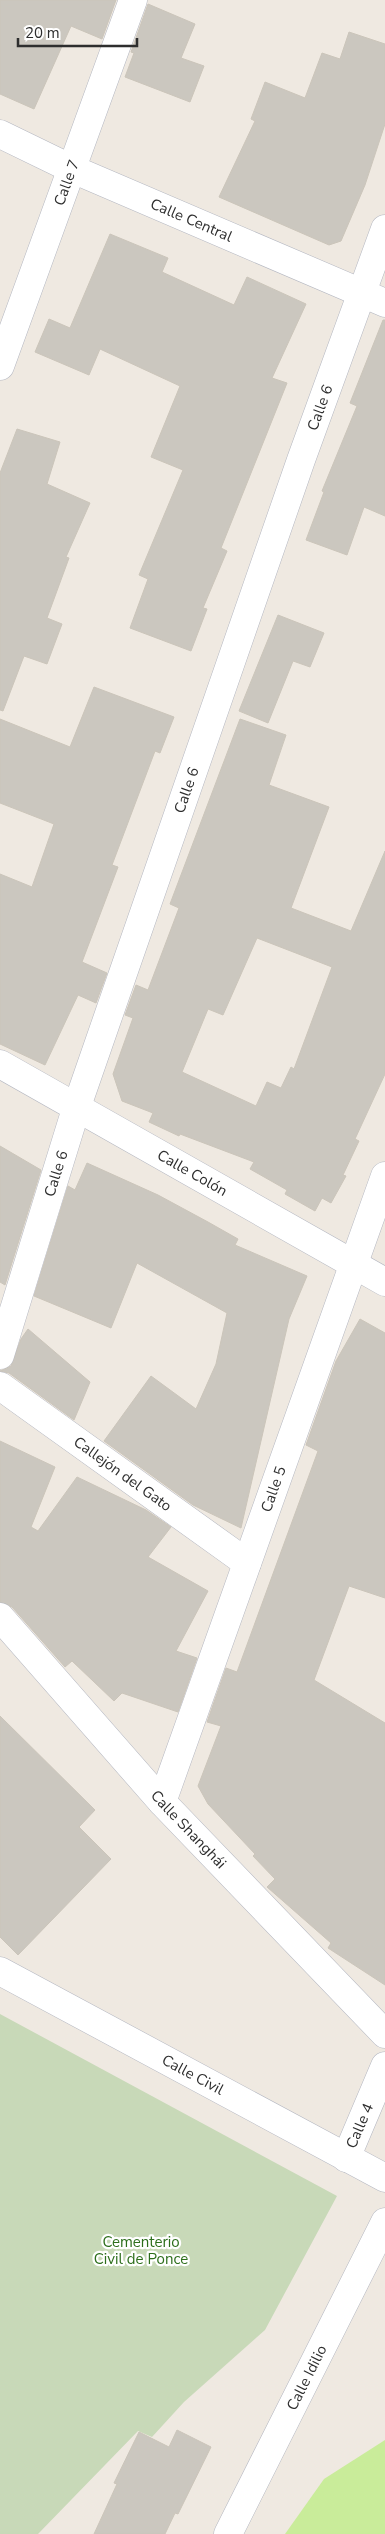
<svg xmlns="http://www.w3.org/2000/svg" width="385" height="2534" viewBox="0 0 385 2534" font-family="'Nunito Sans',sans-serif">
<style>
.cemetery{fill:#c8d9b8}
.pitch{fill:#c9ec9a}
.building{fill:#cbc7bf;stroke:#cbc5ba;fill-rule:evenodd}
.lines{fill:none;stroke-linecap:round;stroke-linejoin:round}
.street-casing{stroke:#b4b7c1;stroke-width:29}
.street{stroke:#fff;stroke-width:28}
.labels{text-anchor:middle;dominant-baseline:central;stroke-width:4.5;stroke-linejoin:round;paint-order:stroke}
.street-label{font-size:15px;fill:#2e2e2e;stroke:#fff}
.park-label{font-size:15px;fill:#2c6e1b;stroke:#fff}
</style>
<rect width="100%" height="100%" fill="#efe9e1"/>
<path class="cemetery" d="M0,2014L337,2196L265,2330L184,2402L152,2437L138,2431L38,2534H0Z"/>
<path class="pitch" d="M385,2440V2534H285L324,2479Z"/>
<g class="building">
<path d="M0,0H116L102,39L71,26L34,109L0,94Z"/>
<path d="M148,4L195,24L181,58L204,66L190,102L125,77L134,53L131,52Z"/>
<path d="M349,32L385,44V124L365,185L341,241L329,245L219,197L255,121L251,119L265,82L305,98L322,53L340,59Z"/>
<path d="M110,234L168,258L162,272L234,305L247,277L306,304L272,378L287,383L221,548L227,551L203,608L207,609L191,651L130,628L148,579L139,575L183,470L151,457L180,386L100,349L89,375L35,352L49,319L70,328Z"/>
<path d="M383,320H385V516L364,507L347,555L306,540L324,492L322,491L357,406L350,403Z"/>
<path d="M17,429L60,442L47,484L90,503L66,557L69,558L47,618L62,624L47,664L24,656L3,711L0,710V473Z"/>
<path d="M278,615L324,633L310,667L293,661L268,723L239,711Z"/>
<path d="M94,687L174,717L160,753L155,751L112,865L118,867L82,962L107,973L96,1003L78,995L45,1065L0,1044V874L32,887L54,824L0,803V719L70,747Z"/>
<path d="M240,719L286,735L269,785L329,807L291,908L351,931L385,851V1074L355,1139L359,1141L343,1175L346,1176L331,1203L322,1198L315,1211L285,1194L287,1190L250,1169L254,1162L180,1134L179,1136L149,1122L153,1113L122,1101L113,1074L133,1018L125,1015L136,985L148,990L179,908L170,904ZM257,938L332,967L294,1069L291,1067L281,1088L267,1082L256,1106L182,1072L208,1009L223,1015Z"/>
<path d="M0,1146L41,1170L5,1285L0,1282Z"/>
<path d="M87,1163L158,1195L208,1222L238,1239L235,1245L307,1276L289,1319L241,1528L193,1505L104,1441L151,1376L196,1409L216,1364L227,1313L137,1263L111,1328L34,1296L68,1186L75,1190Z"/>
<path d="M360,1319L385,1333V1598L349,1586L314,1680L385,1723V1985L328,1948L331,1943L267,1887L275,1879L253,1856L255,1854L208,1804L198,1786L221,1726L207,1722L226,1668L237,1672L318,1451L306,1445L336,1361Z"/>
<path d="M28,1329L90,1382L74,1420L9,1373L0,1371L11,1366L21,1339Z"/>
<path d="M0,1441L55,1467L31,1527L38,1531L77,1477L146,1510L171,1527L148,1557L208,1591L176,1651L197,1658L178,1712L122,1693L114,1701L72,1661L65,1667L12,1607L0,1602Z"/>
<path d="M0,1716L95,1810L79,1827L111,1859L18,1955L0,1937Z"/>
<path d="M177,2430L211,2447L178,2514L175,2513L165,2534H94L117,2484L114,2483L139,2432L169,2447Z"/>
</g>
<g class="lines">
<g class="street-casing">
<g id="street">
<path id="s1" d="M0,134L70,168L385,303"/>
<path id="s2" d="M0,366L133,0"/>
<path id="s3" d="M0,1064L385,1282"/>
<path id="s4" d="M0,1355L76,1109L301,460L385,229"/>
<path id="s5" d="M0,1386L247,1563"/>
<path id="s6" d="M0,1617L162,1802L385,2034"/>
<path id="s7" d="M162,1802L385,1176"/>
<path id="s8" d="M0,1971L385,2178"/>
<path id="s9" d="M346,2158L385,2066"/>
<path id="s10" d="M228,2534L385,2222"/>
</g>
</g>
<use href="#street" class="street"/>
</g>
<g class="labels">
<g class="street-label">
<text stroke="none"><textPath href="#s2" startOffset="195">Calle 7</textPath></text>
<text stroke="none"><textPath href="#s1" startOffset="210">Calle Central</textPath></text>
<text stroke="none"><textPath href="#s4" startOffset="1000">Calle 6</textPath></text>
<text stroke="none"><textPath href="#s4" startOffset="595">Calle 6</textPath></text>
<text stroke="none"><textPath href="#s3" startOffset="221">Calle Colón</textPath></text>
<text stroke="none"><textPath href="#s4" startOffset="190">Calle 6</textPath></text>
<text stroke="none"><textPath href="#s5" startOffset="151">Callejón del Gato</textPath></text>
<text stroke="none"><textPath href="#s7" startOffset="332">Calle 5</textPath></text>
<text stroke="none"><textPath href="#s6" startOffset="284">Calle Shanghái</textPath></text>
<text stroke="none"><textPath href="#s8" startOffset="219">Calle Civil</textPath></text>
<text stroke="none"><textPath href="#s9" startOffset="35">Calle 4</textPath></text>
<text stroke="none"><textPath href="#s10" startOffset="175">Calle Idilio</textPath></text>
</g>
<g class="park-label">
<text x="141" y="2242">Cementerio<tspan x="141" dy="17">Civil de Ponce</tspan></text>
</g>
</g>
<path d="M18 38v8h119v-8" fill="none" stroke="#2e2e2e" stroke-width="2.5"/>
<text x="25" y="38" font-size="15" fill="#2e2e2e" stroke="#ffffff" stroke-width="4" paint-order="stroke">20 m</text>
</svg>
